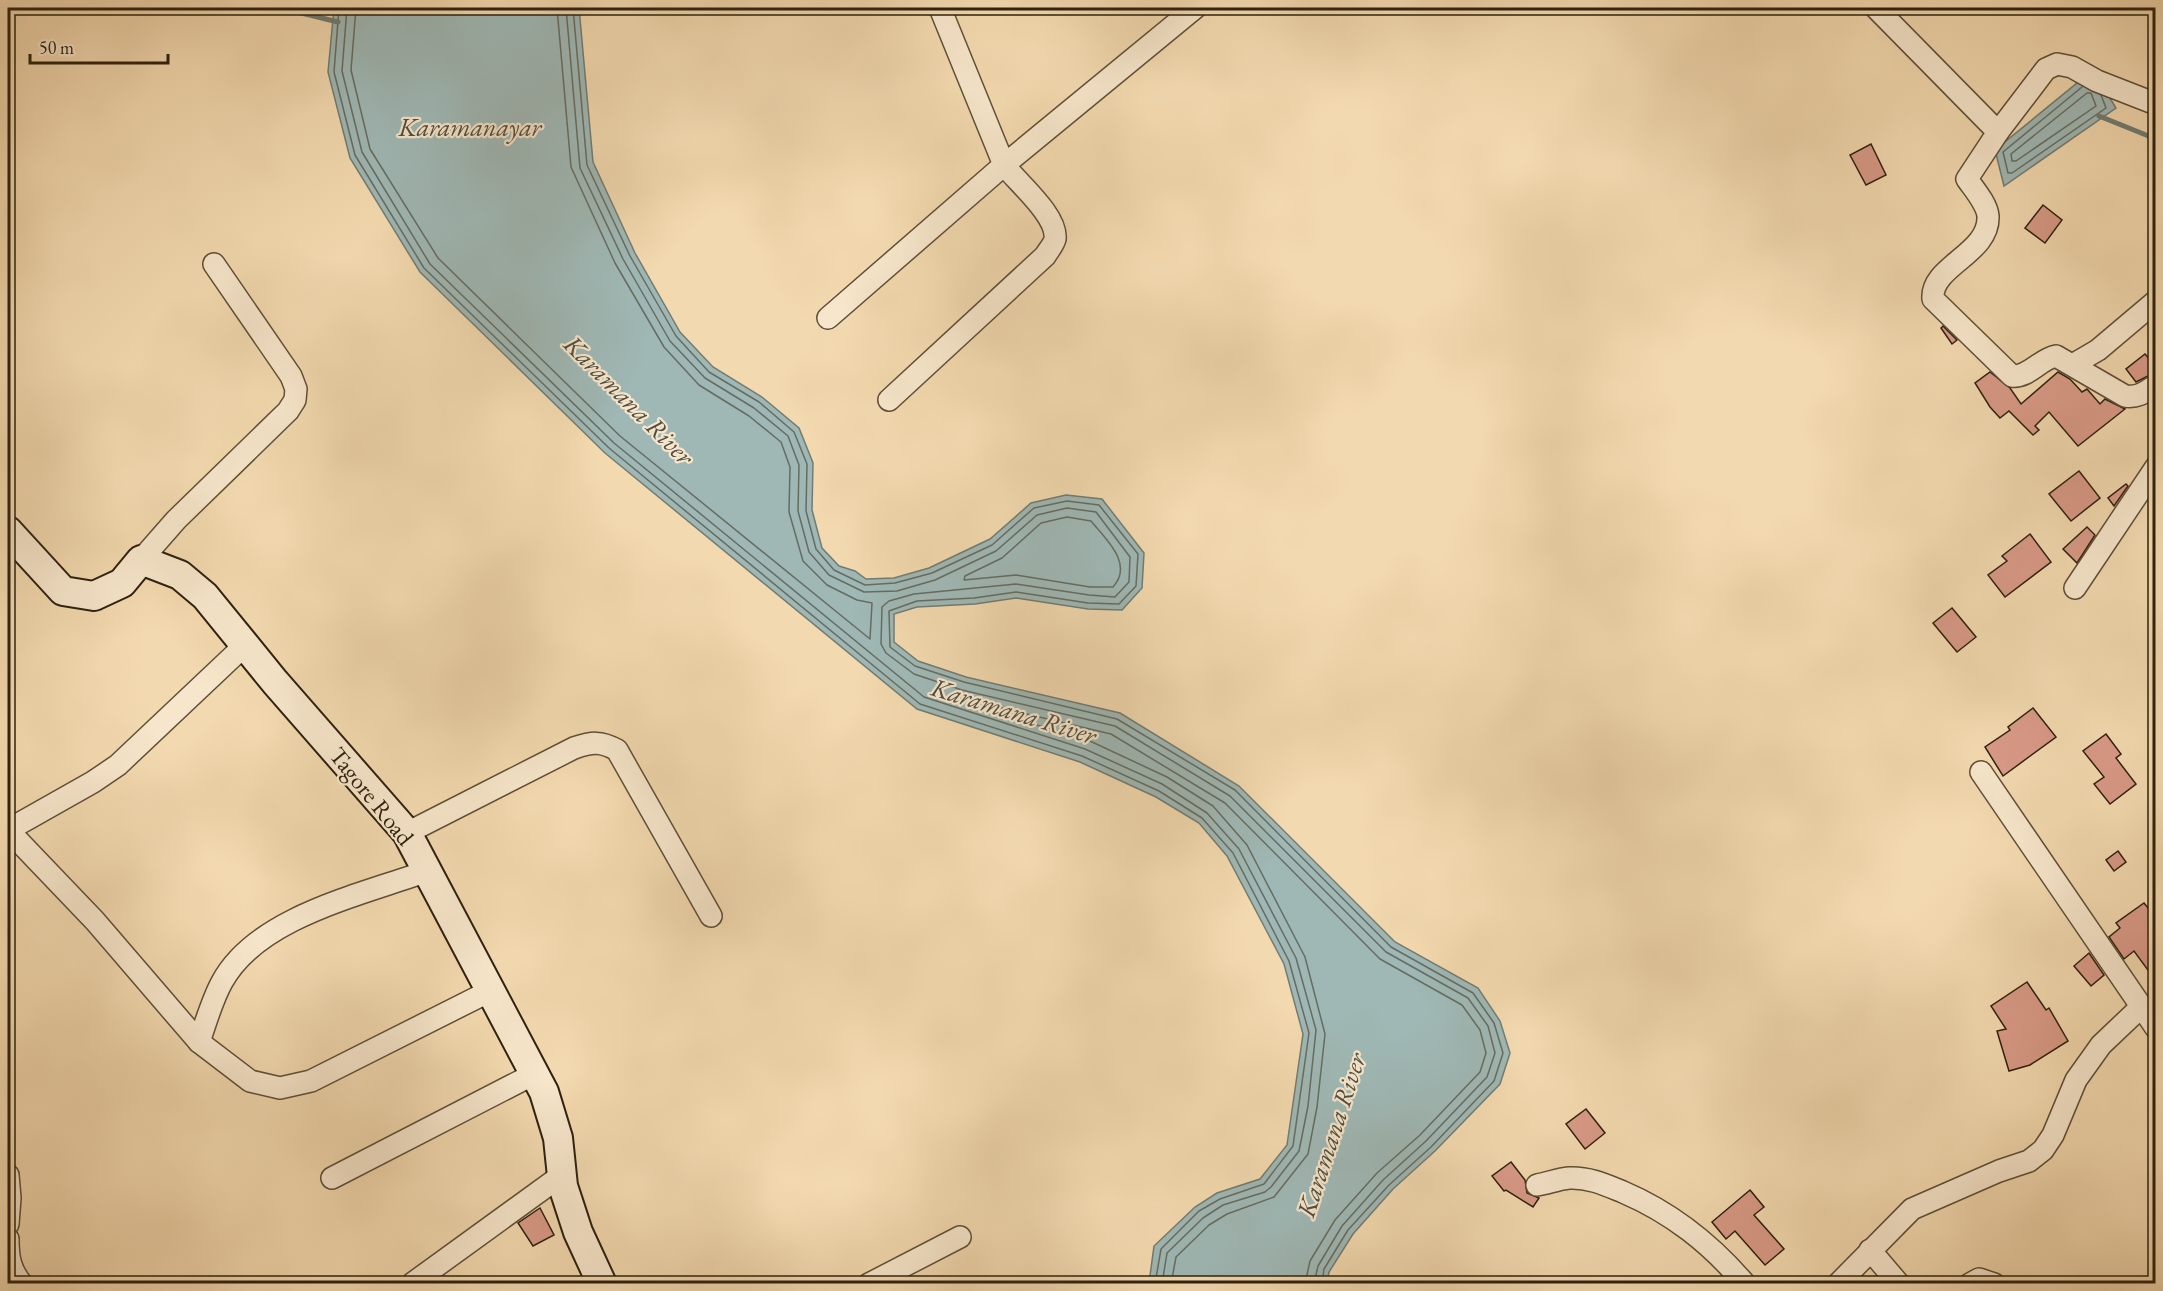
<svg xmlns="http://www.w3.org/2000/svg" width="2163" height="1291" viewBox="0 0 2163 1291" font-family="'EB Garamond',serif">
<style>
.water{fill:#9fb8b5;stroke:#727c73;stroke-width:1.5}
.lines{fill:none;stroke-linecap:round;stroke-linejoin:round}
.shore{stroke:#666c62;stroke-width:1.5}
.stream{stroke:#727c73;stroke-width:5}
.building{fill:#d99a87;stroke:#2e210f;stroke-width:1.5}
.street-casing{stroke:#5f4f37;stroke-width:24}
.secondary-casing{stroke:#2e210f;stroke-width:32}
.street{stroke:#f7e6cb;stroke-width:21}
.secondary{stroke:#f7e6cb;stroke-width:28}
.labels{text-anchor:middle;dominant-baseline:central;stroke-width:4.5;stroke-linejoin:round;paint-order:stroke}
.street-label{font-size:24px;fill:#2e210f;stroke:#f7e6cb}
.water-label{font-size:26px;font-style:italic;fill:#504e41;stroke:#f7e6cb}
</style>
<rect width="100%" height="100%" fill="#f3d9af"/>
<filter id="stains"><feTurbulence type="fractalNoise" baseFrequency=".00333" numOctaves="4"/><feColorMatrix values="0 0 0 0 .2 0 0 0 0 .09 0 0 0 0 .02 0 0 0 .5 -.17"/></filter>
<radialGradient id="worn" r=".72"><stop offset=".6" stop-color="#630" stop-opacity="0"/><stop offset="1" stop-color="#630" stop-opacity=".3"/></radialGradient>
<g class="water">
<path d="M334,8H579L593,162L635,253L680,332L713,367L762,397L799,428L813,463L812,510L822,548L839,566L855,571L866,579L894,578L929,568L990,539L1031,503L1066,495L1102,499L1144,553L1142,588L1122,610L1088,609L1016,598L975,604L917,607L894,614V642L918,661L966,677L1120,713L1239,786L1395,942L1478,988L1500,1021L1510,1053L1500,1084L1435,1151L1393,1189L1353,1234L1329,1272L1327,1283H1149L1154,1246L1195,1207L1217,1193L1260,1179L1287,1145L1303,1034L1284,964L1227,856L1199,823L1156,797L1080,762L917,709L605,453L420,272L350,158L328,72Z"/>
<path d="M2093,70L2116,108L2004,186L1995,150Z"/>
</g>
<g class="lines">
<g class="shore">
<path d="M339,8L334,72L355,155L424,268L609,448L920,704L1082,756L1159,791L1202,818L1233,853L1289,961L1309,1033L1293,1146L1264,1184L1220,1199L1199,1211L1161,1249L1155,1284"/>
<path d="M347,8L342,71L362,152L430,264L614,443L924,697L1085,749L1162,784L1207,813L1239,849L1296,958L1316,1030L1308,1106L1299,1151L1271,1187L1265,1192L1223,1205L1203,1218L1167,1253L1162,1284"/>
<path d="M356,8L351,70L370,149L438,258L620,436L870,639L872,603L857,600L827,585L803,561L789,512L790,467L781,442L749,416L699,385L664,347L615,263L571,167L557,8"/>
<path d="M566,8L580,168L623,259L670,341L705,378L754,408L788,436L799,465L798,511L809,552L829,575L864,592L897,591L935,580L996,551L1037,515L1067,508L1096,512L1130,557L1129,582L1115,597L1089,595L1016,584L914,594L889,601L882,607L881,644L886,653L914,674L962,690L1115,726L1230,796L1386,952L1468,998L1488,1026L1495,1053L1487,1077L1426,1141L1383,1180L1342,1226L1318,1266L1314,1284"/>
<path d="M573,8L587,165L630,256L676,336L709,372L759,402L794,432L807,464L806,511L816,549L834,570L865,585L895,583L932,573L992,545L1034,508L1067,501L1099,505L1138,554L1136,586L1119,604L1088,603L1016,592L974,598L917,601L889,611L890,647L915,666L964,682L1117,719L1235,790L1391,947L1473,993L1494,1023L1503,1053L1494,1081L1431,1147L1389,1185L1348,1230L1324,1269L1322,1284"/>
<path d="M2082,87L2003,152L2008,173H2012L2106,108L2101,95"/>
<path d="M2087,93H2091L2096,106L2016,161H2012L2011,154Z"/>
<path d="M1067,517L1091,521C1106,539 1134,564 1113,587H1090L1016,575L964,580L965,576L1002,558L1041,523Z"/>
<path d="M1171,1284L1176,1257L1209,1225L1227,1214L1274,1197L1308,1154L1317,1107L1325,1034L1305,957L1247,845L1213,806L1167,777L1090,741L993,712L991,709L993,706L1111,734L1225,803L1380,959L1462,1005L1480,1030L1486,1053L1480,1072L1420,1135L1377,1173L1335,1220L1310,1261L1305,1284"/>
</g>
<g class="stream">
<path d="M281,8L338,22"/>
<path d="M2099,116L2156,139"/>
</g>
</g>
<g class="building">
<path d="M1871,144L1886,175L1866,185L1850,155Z"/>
<path d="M2043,205L2062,220L2045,243L2025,228Z"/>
<path d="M1943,326L1957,340L1952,344L1941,328Z"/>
<path d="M2145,354L2156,367V372L2136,382L2126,369Z"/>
<path d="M1990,372L2010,388L2021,404L2058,372L2070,379L2082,392L2087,389L2100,404L2105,399L2125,409L2078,446L2049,412L2035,426L2039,430L2033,435L2009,411L2000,418L1990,407L1975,383Z"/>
<path d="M2079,471L2100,498L2071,521L2049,494Z"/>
<path d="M2126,484L2128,486L2114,506L2108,498Z"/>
<path d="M2087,527L2095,535L2077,563L2063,549Z"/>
<path d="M2030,534L2051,562L2005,597L1988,575L2007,561L2002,556Z"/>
<path d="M1952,608L1976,637L1957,652L1933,623Z"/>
<path d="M2033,708L2056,737L2003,776L1985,747L2010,730L2008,727Z"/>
<path d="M2106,734L2121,754L2116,758L2136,784L2110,804L2094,784L2104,777L2083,751Z"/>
<path d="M2118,851L2126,862L2114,871L2106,860Z"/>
<path d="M2144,903L2156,918V981L2134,951L2124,959L2109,937L2120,928L2116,923Z"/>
<path d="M2089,953L2104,975L2091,986L2074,966Z"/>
<path d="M2027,982L2046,1010L2049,1008L2068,1041L2030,1065L2009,1071L1997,1031L2006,1029L1991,1006Z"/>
<path d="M1586,1109L1605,1133L1585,1149L1566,1124Z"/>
<path d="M1511,1162L1525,1180L1527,1193L1539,1198L1533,1207L1506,1190L1504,1191L1492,1176Z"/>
<path d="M1750,1190L1764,1207L1754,1215L1784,1249L1765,1265L1735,1231L1726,1239L1712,1222Z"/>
<path d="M540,1208L554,1235L533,1246L518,1223Z"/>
</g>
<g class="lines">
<g class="street-casing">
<g id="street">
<path d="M1876,8L1998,132L1967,179C1974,189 1987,204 1988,216C1990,254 1930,266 1933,299L2012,376C2028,378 2040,359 2056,356L2125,396C2138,398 2145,392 2156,385"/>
<path d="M1998,132L2046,69L2057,64L2072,67L2097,81L2156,104"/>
<path d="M828,318L1004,165L1195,8"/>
<path d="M2074,364L2098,350L2156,301"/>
<path d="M889,400L1045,256C1048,251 1054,244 1055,239C1058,216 1018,183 1004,165L940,8"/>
<path d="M141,560L176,520L288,411L295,400L296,389L291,376L214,264"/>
<path d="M2075,588L2156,467"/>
<path d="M1981,772L2156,1028"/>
<path d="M8,830L95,921L199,1042L250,1081L280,1088L311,1081L490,991"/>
<path d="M8,830L93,782L118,765L245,645"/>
<path d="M407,833L574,748C592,742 601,741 617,750L711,916"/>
<path d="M199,1042C206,1022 212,1000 222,982C257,917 361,895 427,871"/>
<path d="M8,1175L10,1198L8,1224"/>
<path d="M332,1178L534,1074"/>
<path d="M1537,1185C1548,1183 1559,1179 1569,1178C1589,1177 1606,1185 1623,1192C1672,1213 1710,1243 1745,1284"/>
<path d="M8,1239C8,1257 10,1270 22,1284"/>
<path d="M1870,1250L1899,1284"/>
<path d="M413,1283L562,1175"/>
<path d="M869,1284L960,1237"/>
<path d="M1838,1284L1912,1209L1999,1171L2029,1161L2043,1150L2053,1135L2076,1080L2101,1045L2141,1007"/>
<path d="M1970,1284L1979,1279L1994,1284"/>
</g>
</g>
<g class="secondary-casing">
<path id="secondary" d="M8,531L63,591L94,596L122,583L141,560L180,575L205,596L275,682L407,833L544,1092L558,1138L563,1186L578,1232L602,1284"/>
</g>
<use href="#street" class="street"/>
<use href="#secondary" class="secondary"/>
</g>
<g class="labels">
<g class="street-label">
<text transform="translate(372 796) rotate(51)">Tagore Road</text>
</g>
<g class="water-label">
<text x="470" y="127">Karamanayar</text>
<text transform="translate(629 400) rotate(45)">Karamana River</text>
<text transform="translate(1014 711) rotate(17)">Karamana River</text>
<text transform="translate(1331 1135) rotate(-72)">Karamana River</text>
</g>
</g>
<rect width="2163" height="1291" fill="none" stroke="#f3d9af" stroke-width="30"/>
<rect x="9" y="9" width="2145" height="1273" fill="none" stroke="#2e210f" stroke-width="3"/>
<rect x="15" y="15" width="2133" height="1261" fill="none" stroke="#2e210f" stroke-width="1.5"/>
<path d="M30 54v9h138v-9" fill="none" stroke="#2e210f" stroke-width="3"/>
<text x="39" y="54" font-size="18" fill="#2e210f" stroke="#f7e6cb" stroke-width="4.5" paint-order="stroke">50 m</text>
<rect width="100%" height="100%" filter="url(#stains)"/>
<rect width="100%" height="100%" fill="url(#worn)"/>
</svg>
